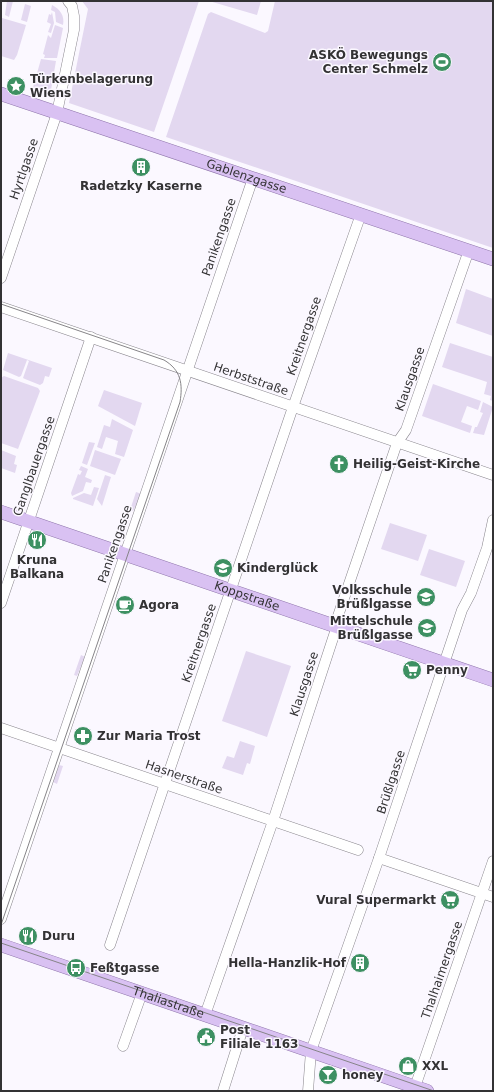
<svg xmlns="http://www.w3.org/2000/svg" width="494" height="1092" viewBox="0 0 494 1092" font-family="'DejaVu Sans',sans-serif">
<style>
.green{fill:#e3d8f0}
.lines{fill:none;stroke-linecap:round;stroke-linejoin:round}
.minor-casing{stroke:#89868d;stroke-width:11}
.major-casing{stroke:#8e74aa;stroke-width:14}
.minor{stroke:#fff;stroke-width:10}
.major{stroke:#d9c1f2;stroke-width:13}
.tram{stroke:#868488;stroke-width:1}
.labels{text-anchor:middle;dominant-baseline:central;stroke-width:3;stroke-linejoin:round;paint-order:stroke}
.poi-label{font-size:12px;font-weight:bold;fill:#333234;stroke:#fbf8ff;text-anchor:start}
.street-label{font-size:12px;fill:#333234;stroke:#fbf8ff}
</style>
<rect width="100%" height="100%" fill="#fbf8ff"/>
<g class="green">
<path d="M7,1H13L9,17L5,15Z"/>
<path d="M82,1H199L154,132L69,103L88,9Z"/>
<path d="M209,1H261L257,15Z"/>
<path d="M275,1H493V248L166,137L208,14L211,12L265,33L268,31Z"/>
<path d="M25,4L31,6L27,22L21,20Z"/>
<path d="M52,5C60,9 65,16 63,25L56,22L55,12L51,10Z"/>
<path d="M52,12L54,23L51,33L48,32L51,24L47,22L49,14L51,15Z"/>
<path d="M2,18L26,25L17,55L14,60L1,56Z"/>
<path d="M55,25L63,28L57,58H44L45,55L43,54L48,35L51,38Z"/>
<path d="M41,59L56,61L51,90L46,94L32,91Z"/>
<path d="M466,289L493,299V336L456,323Z"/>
<path d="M450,343L493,357V401L490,400L491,396L484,394L487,382L442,367Z"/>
<path d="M8,353L52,368L49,377L45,376L43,383L40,385L25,379L23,378L29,361L27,360L21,376L19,377L3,370Z"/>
<path d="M4,376L38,388L40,391L18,449L1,443V378Z"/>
<path d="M433,384L481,401L478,410L467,406L461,422L472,426L470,433L422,416Z"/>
<path d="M104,390L142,403L135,426L98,406Z"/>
<path d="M483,402L493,407L484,435L473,433L475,427H477L483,413L480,412Z"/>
<path d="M112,419L133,430L124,457L115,454L118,441L106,437L102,449L97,447L104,425L110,427Z"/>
<path d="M89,442L95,443L87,465L82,463Z"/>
<path d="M1,450L16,456L14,464L17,465L15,473L1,468Z"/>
<path d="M95,450L121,459L115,475L90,466Z"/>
<path d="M81,466L88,469L85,477L92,480L91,483L86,482L83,491L72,496L71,493L78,474L80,475L82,471L79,470Z"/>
<path d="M105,475L111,477L102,506L97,499Z"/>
<path d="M94,487L99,488L93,506L73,499V498L84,493L91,495Z"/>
<path d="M136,492L142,494L133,511L130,510Z"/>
<path d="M390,523L427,535L418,561L381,549Z"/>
<path d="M429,549L465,561L456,587L420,575Z"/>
<path d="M246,651L291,666L267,737L222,721Z"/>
<path d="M81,655L85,657L77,676L74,675Z"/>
<path d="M240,741L255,746L250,764L247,763L243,775L222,768L227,756L234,758Z"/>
<path d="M59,765L63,766L57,784L53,782Z"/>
</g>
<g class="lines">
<g class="minor-casing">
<g id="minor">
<path d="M1,278L57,113L74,30V16L72,6L68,1"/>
<path d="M1,307L493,475"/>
<path d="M1,603L91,337"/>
<path d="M1,728L358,850"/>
<path d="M379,858L493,897"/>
<path d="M1,919L253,178"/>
<path d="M110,945L293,407L361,214"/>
<path d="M205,1015L273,821L337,626L338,616L397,443L406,430L469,250"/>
<path d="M123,1046L142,993"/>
<path d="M415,1087L493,861"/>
<path d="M223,1091L243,1028"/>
<path d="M308,1091L311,1051L379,858L462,610L471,593L487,548L493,520"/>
</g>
</g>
<g class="major-casing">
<g id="major">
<path id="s1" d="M1,94L493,259"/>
<path id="s2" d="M1,512L493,680"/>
<path id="s3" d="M1,945L427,1091"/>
</g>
</g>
<use href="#minor" class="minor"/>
<use href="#major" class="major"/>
<g class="tram">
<path d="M1,304L164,360C181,370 183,384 180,402L1,925"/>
<path d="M1,943L434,1091"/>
</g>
</g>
<defs>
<g id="stadium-disc" transform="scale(1)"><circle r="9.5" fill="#3d9062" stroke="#fbf8ff"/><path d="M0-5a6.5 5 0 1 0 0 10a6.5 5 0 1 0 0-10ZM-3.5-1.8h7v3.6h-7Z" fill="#fff"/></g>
<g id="sight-disc" transform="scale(1)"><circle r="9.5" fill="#3d9062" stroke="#fbf8ff"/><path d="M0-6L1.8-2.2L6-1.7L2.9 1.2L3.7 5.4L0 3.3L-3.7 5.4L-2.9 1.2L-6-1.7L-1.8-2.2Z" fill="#fff"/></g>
<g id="building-disc" transform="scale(1)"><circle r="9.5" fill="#3d9062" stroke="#fbf8ff"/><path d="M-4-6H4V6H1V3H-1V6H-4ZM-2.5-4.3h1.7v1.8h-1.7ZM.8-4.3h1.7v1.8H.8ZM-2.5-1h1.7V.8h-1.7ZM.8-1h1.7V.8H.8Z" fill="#fff"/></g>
<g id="church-disc" transform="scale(1)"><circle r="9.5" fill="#3d9062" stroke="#fbf8ff"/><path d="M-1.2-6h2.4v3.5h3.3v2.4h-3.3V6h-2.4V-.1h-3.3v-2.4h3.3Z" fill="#fff"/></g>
<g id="restaurant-disc" transform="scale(1)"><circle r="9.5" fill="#3d9062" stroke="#fbf8ff"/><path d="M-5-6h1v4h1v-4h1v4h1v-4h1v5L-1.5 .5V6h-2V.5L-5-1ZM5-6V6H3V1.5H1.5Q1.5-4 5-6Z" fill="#fff"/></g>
<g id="school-disc" transform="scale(1)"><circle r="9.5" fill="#3d9062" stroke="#fbf8ff"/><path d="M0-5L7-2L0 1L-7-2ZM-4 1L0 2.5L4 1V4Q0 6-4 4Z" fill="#fff"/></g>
<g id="cafe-disc" transform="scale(1)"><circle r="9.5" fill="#3d9062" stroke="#fbf8ff"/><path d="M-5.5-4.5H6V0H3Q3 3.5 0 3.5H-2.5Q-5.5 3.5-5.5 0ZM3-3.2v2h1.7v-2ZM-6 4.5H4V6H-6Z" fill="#fff"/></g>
<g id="supermarket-disc" transform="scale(1)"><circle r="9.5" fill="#3d9062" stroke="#fbf8ff"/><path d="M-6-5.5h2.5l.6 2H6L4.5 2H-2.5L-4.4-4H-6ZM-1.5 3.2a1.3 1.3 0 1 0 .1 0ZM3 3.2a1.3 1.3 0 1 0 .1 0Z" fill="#fff"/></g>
<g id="pharmacy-disc" transform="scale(1)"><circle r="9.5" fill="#3d9062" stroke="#fbf8ff"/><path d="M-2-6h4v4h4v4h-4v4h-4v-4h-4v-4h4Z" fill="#fff"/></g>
<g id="bus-disc" transform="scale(1)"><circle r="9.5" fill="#3d9062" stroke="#fbf8ff"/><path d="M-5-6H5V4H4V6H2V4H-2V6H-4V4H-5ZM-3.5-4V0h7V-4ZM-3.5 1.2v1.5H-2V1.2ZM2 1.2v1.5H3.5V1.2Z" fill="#fff"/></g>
<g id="civic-disc" transform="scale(1)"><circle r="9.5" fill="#3d9062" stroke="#fbf8ff"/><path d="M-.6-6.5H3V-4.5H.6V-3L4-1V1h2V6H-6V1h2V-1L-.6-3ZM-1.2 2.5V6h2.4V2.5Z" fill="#fff"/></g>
<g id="shop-disc" transform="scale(1)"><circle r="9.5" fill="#3d9062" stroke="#fbf8ff"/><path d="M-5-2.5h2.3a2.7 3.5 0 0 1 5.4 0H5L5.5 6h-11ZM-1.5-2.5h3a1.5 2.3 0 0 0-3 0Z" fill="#fff"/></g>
<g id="bar-disc" transform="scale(1)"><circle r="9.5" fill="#3d9062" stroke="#fbf8ff"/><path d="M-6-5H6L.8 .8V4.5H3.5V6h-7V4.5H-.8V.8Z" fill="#fff"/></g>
</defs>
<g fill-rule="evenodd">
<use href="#stadium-disc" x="442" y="62"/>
<use href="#sight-disc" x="16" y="86"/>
<use href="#building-disc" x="141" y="167"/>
<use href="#church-disc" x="339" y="464"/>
<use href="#restaurant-disc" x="37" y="540"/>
<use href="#school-disc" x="223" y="568"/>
<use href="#school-disc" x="426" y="597"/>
<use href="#cafe-disc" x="125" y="605"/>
<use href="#school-disc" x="427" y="628"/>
<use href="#supermarket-disc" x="412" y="670"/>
<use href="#pharmacy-disc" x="83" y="736"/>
<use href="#supermarket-disc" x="450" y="900"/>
<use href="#restaurant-disc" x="28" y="936"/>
<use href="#building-disc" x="360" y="963"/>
<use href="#bus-disc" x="76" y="968"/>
<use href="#civic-disc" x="206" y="1037"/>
<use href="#shop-disc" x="408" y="1066"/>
<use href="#bar-disc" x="328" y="1075"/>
</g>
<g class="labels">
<g class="poi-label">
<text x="428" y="55" text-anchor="end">ASKÖ Bewegungs<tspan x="428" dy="14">Center Schmelz</tspan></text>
<text x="30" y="79">Türkenbelagerung<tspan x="30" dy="14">Wiens</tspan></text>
<text x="141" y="186" text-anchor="middle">Radetzky Kaserne</text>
<text x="353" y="464">Heilig-Geist-Kirche</text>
<text x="37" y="560" text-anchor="middle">Kruna<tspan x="37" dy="14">Balkana</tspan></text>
<text x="237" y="568">Kinderglück</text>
<text x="412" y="590" text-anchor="end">Volksschule<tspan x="412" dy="14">Brüßlgasse</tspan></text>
<text x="139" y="605">Agora</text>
<text x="413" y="621" text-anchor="end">Mittelschule<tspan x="413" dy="14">Brüßlgasse</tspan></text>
<text x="426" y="670">Penny</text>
<text x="97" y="736">Zur Maria Trost</text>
<text x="436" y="900" text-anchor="end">Vural Supermarkt</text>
<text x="42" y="936">Duru</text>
<text x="346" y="963" text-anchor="end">Hella-Hanzlik-Hof</text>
<text x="90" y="968">Feßtgasse</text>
<text x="220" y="1030">Post<tspan x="220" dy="14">Filiale 1163</tspan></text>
<text x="422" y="1066">XXL</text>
<text x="342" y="1075">honey</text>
</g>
<g class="street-label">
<text transform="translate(24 169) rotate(-71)">Hyrtlgasse</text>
<text stroke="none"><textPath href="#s1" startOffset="259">Gablenzgasse</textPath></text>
<text transform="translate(219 237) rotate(-71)">Panikengasse</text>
<text transform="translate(304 336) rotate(-71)">Kreitnergasse</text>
<text transform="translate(251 379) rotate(19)">Herbststraße</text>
<text transform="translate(410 379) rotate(-71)">Klausgasse</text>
<text transform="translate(34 466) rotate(-71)">Ganglbauergasse</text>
<text transform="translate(115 544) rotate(-71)">Panikengasse</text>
<text stroke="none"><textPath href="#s2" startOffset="260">Koppstraße</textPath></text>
<text transform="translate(199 643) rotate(-71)">Kreitnergasse</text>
<text transform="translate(304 684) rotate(-72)">Klausgasse</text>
<text transform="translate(184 777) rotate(19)">Hasnerstraße</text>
<text transform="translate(391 782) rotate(-72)">Brüßlgasse</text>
<text transform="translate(442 970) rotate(-71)">Thalhaimergasse</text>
<text stroke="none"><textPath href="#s3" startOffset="177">Thaliastraße</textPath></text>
</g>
</g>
<rect width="494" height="1092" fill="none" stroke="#333234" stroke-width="4"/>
</svg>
